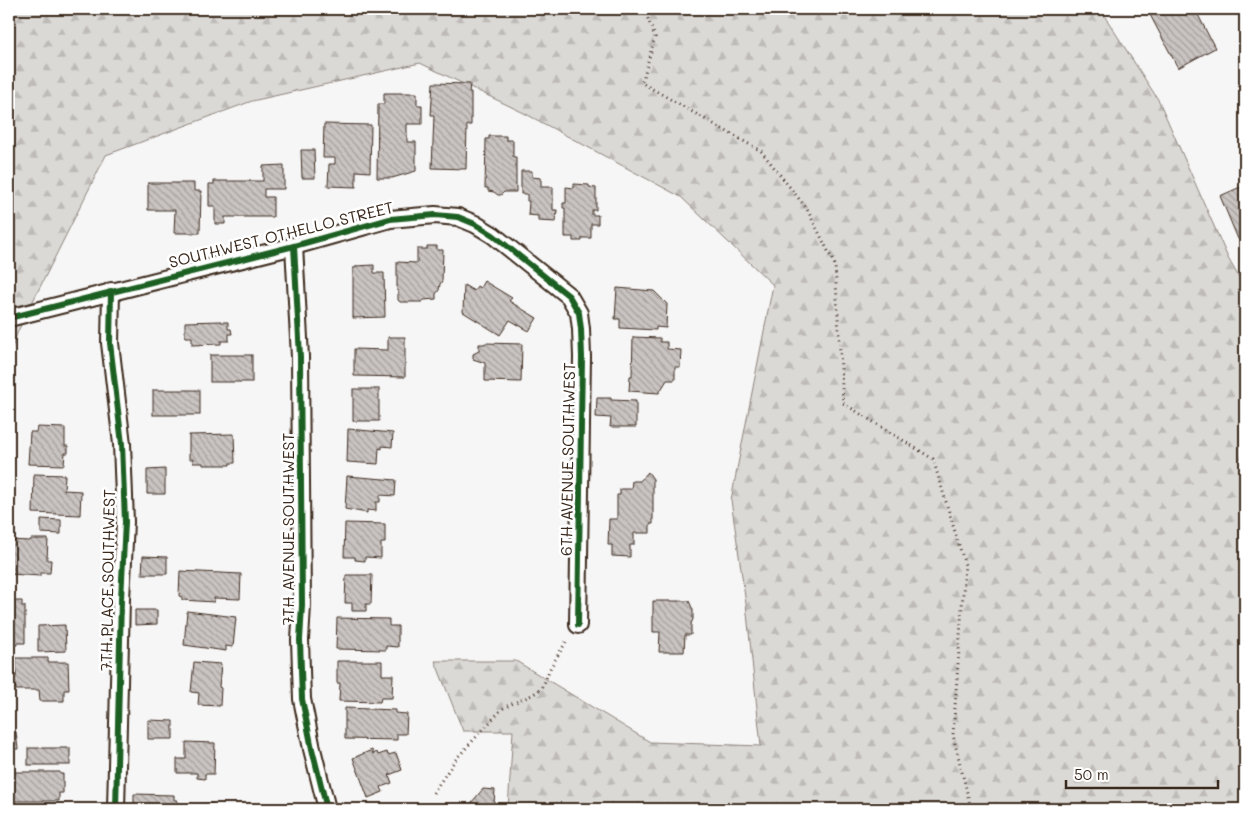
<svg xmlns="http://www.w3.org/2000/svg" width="1254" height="818" viewBox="0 0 1254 818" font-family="Mali,sans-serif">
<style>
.forest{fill:url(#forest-firs);stroke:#8b827a}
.building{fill:url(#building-back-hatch);stroke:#3b2a1e}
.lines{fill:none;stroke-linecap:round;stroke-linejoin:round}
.street-casing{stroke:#3b2a1e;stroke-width:20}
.path{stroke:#3b2a1e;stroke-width:3;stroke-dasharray:1 4;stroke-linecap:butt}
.street{stroke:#fff;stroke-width:16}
.cycleway-casing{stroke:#fff;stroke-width:9}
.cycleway{stroke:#1b5e20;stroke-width:6}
.labels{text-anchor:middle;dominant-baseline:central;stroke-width:5;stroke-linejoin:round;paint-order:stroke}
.street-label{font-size:16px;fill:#3b2a1e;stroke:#fff}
</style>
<defs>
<pattern id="forest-firs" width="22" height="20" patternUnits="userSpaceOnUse" patternTransform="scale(1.25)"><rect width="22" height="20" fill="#dbd9d6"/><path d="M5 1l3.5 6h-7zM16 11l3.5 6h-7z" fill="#bdbab7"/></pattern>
<pattern id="building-back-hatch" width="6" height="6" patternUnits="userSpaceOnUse" patternTransform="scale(1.25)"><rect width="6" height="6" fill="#c9c3c1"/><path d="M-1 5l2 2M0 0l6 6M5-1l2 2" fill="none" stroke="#a49f9c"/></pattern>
</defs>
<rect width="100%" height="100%" fill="#f7f6f6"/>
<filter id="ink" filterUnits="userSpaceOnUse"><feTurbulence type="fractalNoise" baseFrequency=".02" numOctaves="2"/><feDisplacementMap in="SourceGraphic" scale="10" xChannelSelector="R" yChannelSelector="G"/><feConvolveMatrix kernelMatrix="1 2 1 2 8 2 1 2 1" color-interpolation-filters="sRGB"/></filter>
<g filter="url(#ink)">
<path class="forest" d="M9,9H1100L1159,101L1228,258L1245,288V809H508L513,731H463L435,661H516L650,742L761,746L746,604L731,500L773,285L681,197L524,113L420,63L252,101L106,155L18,331L9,356Z"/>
<g class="building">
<path d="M1147,9H1195L1215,48L1178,68Z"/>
<path d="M433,83L470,84L469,92H471V125H467L466,169L432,168L434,115H431Z"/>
<path d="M384,93H417V105H422V124H407V142H416V171L392,178H377L378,104H384Z"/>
<path d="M324,124L371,125L370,172L356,171V187L328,186L329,164H335V158H323Z"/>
<path d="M489,136H506V140H513V157H516V192H504L501,195H498L494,192L488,191V188H485L486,139H489Z"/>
<path d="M301,150H314L315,178H302Z"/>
<path d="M284,165V189H264V197H273V217H225V224H215V206H209V184H214V181H263V166Z"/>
<path d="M521,171H532V177L541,178V187H553V210H557L556,222L538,221V216L528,215L529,201H527V194H521Z"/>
<path d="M148,183H194V191H201L200,233H174L175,210H148Z"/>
<path d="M574,184L589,185V187L596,188V210H592V215H598V224H591V238H582V241H573V237H565V208H563V203H566V187L574,188Z"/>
<path d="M1245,185V236L1238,239L1220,196Z"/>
<path d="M427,246H437V250H443L442,281L440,284L439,290L436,294V299L424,300L422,302H400L398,300V291H397V262L417,263V249H427Z"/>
<path d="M374,265V273H384L385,317L353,318V268H356V266Z"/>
<path d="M484,281L512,298L509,301L537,318L529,331L510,320L500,335L463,312L464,285L474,291L477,286L480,288Z"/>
<path d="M617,288L654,291L667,304L666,328L656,327V330L620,328V319H615Z"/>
<path d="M221,321V322H228V329H231L232,334H229V341H221V344L192,345V337H185V322Z"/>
<path d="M388,337H405V377L354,376V349L388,350Z"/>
<path d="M633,337L660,338V342H667V349L681,350L680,367H675V380H667L659,393L629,391L630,376H632Z"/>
<path d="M485,343L522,344L521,382L485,381V363L473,359V354L479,351V344H485Z"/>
<rect x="210" y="355" width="42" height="27"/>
<rect x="353" y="389" width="26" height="32"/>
<rect x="153" y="390" width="47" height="25"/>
<path d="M597,398H611V400L636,401V427H610L611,418L596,417Z"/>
<path d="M37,427L65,428V446H68V453H65L64,465L28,464L30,432H36Z"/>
<path d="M348,429L393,433L392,447L382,446V449L379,448L378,464L347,462Z"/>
<path d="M234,434L235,463H230V465H203V463H193V459H189V435Z"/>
<path d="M165,469V494H147V470Z"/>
<path d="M648,472L653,479V524H650V533H634V545H630V557L612,556V545H608L609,519H617V495H620V489H631L632,481H640Z"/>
<path d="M34,474L65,475L64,490L81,491L80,515L33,513Z"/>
<path d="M347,476L396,480L395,496L380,495V502H376V511L367,510V513L345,509Z"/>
<path d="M41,519L61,520V534L41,533Z"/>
<path d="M345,523L385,524V543H381V558L365,557V561L355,560V557H344Z"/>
<path d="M31,539H48L47,560H51L50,573H40V576L9,574V540L30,541Z"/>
<path d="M143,556L167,557V574H142Z"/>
<path d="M180,571L241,574L240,599L214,598V602L182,600V597L179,596Z"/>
<path d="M346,575H372L371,604H366V611H352V603H345Z"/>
<path d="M9,601H22V606H25V643H17V645H9Z"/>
<path d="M653,601H689L693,610V619L691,624V635H685L684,652H659L660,632H653Z"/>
<path d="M135,610H157V624L135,625Z"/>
<path d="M187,611L236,617L233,647L226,646V651L184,645Z"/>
<path d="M337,618L389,619V626H398V647L386,646V650L336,649Z"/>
<path d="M65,625L66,651L38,652V626Z"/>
<path d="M16,658H48V662H68L69,690H64V701H40L39,690H16V687H11V677H16Z"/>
<path d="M337,661H382V675H393L392,698H381L380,702L339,701L340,683H337Z"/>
<path d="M194,662L221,664L219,687L221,688L220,706L198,705L199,693L191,692Z"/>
<path d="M345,708L395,710V713L407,714L406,734H397V740L345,739Z"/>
<path d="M9,716H13V733L16,732L18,749H9Z"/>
<path d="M148,720L173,721V739H148Z"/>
<path d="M186,742L215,743L214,774H205V779L197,778V773H177V759H186Z"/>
<rect x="28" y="748" width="42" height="17"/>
<path d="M372,750L373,754L377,752L378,755L387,752L388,755L396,753L402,770L389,775L392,783L381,787L383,792L368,798L353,758Z"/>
<path d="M13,772H60V774H63V793H59V801H13Z"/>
<path d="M483,789L495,790L494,804L488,809H466Z"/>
<path d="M134,794L174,795V800H177V809H134Z"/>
<rect x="202" y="804" width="11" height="5"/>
</g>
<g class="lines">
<g class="street-casing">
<g id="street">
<path d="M294,246L300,357L302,605L300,640L302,699L312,749L327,809"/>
<path d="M111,291L110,343L122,444L125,522L121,599L116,809"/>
<path d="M9,318L294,246L390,219L435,215L458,217L475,224L493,235L569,296L579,313L581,329L582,357L578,625"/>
</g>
</g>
<g class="path">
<path d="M644,9L655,37L642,83L761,151L807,209L835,265L843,403L933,459L965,565L953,735L971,809"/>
<path d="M433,793L456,759L502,709C513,702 527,699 538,691C546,685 546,675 551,667C556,658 562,649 567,640"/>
</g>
<use href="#street" class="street"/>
<g class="cycleway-casing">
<g id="cycleway">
<path d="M294,246L300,357L302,605L300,640L302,699L312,749L327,809"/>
<path d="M111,291L110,343L122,444L125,522L121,599L116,809"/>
<path d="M9,318L294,246L390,219L435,215L458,217L475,224L493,235L569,296L579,313L581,329L582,357L578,625"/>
</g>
</g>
<use href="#cycleway" class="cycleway"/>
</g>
</g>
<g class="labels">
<g class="street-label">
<text transform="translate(281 234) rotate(-14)">SOUTHWEST OTHELLO STREET</text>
<text transform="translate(567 459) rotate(-89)">6TH AVENUE SOUTHWEST</text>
<text transform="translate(287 529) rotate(-90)">7TH AVENUE SOUTHWEST</text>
<text transform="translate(107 580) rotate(-89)">7TH PLACE SOUTHWEST</text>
</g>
</g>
<rect width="1254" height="818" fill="none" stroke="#fff" stroke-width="30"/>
<rect x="15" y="15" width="1224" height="788" fill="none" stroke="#3b2a1e" stroke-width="2" filter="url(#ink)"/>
<path d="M1066 780v8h152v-8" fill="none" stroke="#3b2a1e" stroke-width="2.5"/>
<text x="1074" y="780" font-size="15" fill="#3b2a1e" stroke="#ffffff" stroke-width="4" paint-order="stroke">50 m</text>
</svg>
